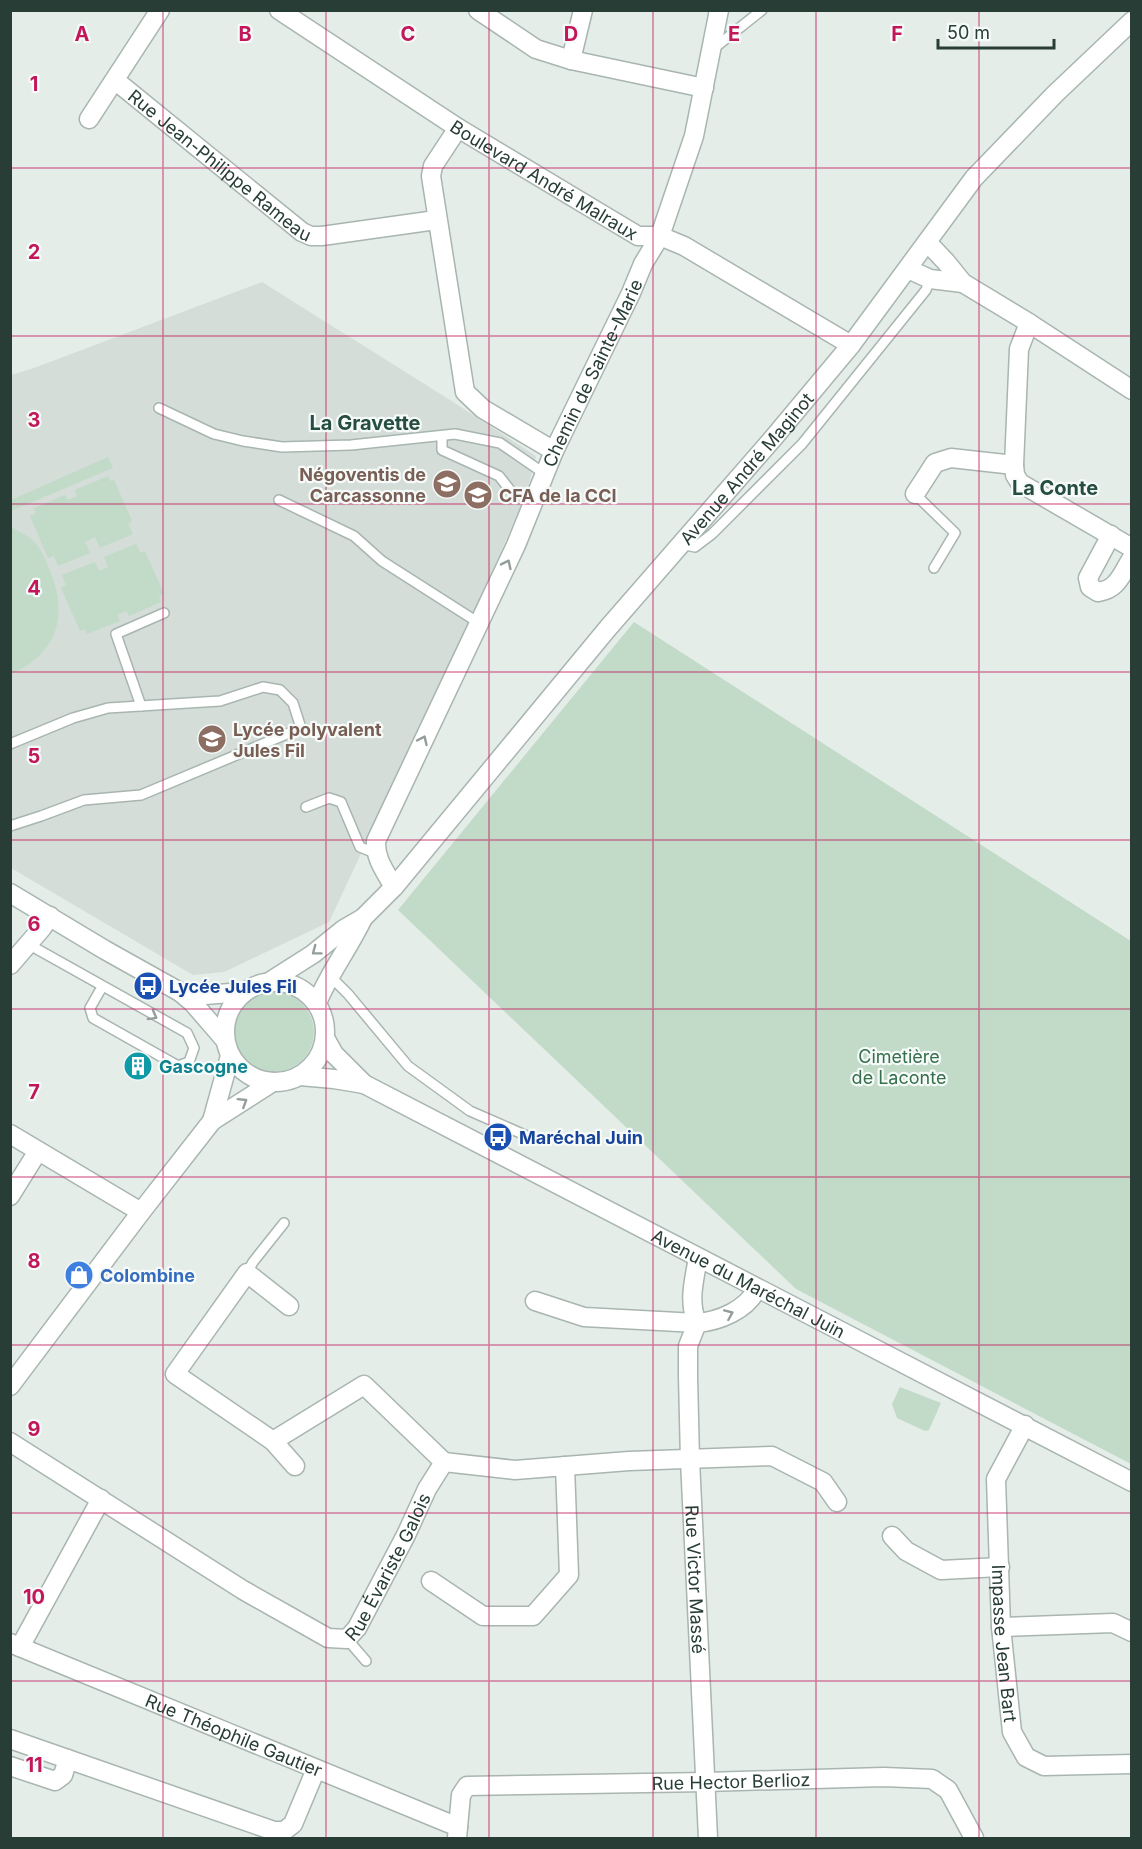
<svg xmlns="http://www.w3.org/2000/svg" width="1142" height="1849" viewBox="0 0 1142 1849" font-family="Inter,sans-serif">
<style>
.built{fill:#d4ddd8}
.green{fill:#c1dbc8}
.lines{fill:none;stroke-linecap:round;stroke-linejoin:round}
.service-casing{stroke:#a8b5b0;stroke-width:12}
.minor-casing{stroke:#a8b5b0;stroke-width:21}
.tertiary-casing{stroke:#a8b5b0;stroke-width:21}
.service{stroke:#fff;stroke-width:9}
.minor{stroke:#fff;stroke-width:18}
.tertiary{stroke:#fff;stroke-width:18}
.oneway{stroke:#939e9a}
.grid{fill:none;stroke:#c2185b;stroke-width:1.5;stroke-opacity:0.55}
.labels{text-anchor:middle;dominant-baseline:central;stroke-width:4.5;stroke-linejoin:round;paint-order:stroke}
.street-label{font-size:18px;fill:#273d36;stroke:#f6faf8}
.education-label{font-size:18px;font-weight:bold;fill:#785e54;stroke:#f6faf8;text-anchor:start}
.transit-label{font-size:18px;font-weight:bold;fill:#164399;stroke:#f6faf8;text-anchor:start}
.park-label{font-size:18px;fill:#356f4b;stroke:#f6faf8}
.culture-label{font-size:18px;font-weight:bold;fill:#0d838f;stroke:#f6faf8;text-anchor:start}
.shop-label{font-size:18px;font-weight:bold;fill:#366cbe;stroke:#f6faf8;text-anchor:start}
.neighbourhood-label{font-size:20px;font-weight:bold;fill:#254d42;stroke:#f6faf8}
.grid-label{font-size:20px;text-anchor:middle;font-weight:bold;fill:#c2185b;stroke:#f6faf8;stroke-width:4.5;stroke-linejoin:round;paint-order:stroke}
</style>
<rect width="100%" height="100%" fill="#e5ede9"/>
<path class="built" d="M262,282L450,400L536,456L527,492L475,610L329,922L224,972L193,975L11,868V375L34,368Z"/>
<g class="green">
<path d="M108,457L113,468L11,511V500Z"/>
<path d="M108,476L110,481L114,480L132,521L128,524L133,534L100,548L95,537L85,542L90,553L58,566L54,556L48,558L30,516L36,513L34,508L65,495L68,500L77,496L75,490Z"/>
<path d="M11,527C17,531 25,534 31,539C41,547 45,559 50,571C69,617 57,653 11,674Z"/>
<path d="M136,544L140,553L145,551L164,594L159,596L161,602L129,616L126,611L117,615L120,621L87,634L85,629L80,631L61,588L66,585L62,575L95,562L99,571L108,567L104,557Z"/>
<path d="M634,622L1131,941V1464L796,1289L398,910Z"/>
<circle cx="274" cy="1032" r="40"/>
<path d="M900,1387L941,1403L929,1430L925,1431L897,1418L892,1404Z"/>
</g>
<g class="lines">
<g class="service-casing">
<g id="service">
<path d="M713,49L762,10"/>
<path d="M159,408L214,434L243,441L282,447L351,445L455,434L500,443L545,474"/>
<path d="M442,436V450L499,476L510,490"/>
<path d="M915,494L955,533L934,568"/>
<path d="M279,500L354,536L382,561L479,623"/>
<path d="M681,544L695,547L712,534L802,444L926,290L930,279"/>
<path d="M141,706L116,634L164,613"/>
<path d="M10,744L73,718L108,708L220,701L263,687L280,690L293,703L301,728L141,795L84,800L41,816L10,826"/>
<path d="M306,807L329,798L341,802L360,847L375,853"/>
<path d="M28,944L187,1033L194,1048L189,1062L178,1066L93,1018L90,1008L102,987"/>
<path d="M330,976L348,994L408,1066L470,1111L534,1139"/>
<path d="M247,1273L253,1262L284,1223"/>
<path d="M347,1639L366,1661"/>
</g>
</g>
<g class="minor-casing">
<g id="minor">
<path id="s1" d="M279,10L458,128L638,236H660L684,246L851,345"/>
<path d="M478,10L536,49L571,60L704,88"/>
<path d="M571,60L583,10"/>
<path id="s2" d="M116,81L302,232L311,236H322L436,220"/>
<path d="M89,119L160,10"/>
<path d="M458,128L433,166L431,176L465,392L483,409L554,451"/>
<path d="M927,242L946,262L963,283L1029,323L1132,390"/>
<path d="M908,269L930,279L963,283"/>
<path d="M1029,323L1019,349L1014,465L1015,475L1020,483L1132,548"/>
<path d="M915,494L935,463L951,458L1014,465"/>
<path d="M1111,535L1088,578L1090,587L1098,592C1118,589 1121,575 1132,558"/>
<path id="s3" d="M394,887C385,871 375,859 376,841L516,545L554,451L631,293L643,264L660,236L694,136L719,10"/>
<path d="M10,965L42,928L50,916"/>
<path id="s4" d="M325,1038L334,1054L364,1084L1132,1482"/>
<path d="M300,1076L334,1079L364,1084"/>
<path d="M10,1134L141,1212"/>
<path d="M10,1196L38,1151"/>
<path d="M698,1258C694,1281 688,1301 697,1323C720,1321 746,1310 757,1289"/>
<path id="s5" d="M535,1301L584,1317L697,1323L688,1346V1376L690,1460L708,1838"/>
<path d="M289,1306L247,1273L175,1374L273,1441L364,1385L444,1462"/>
<path id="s6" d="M1025,1425L996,1479L1001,1627L1012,1732L1026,1757L1044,1766L1132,1764"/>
<path d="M273,1441L295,1466"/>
<path id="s7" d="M10,1442L243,1590L328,1638L347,1639L357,1628L406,1535L427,1489L444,1462L515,1470L629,1461L772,1456L823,1482L837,1502"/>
<path d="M892,1536L906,1551L941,1570L1000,1567"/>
<path d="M431,1581L483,1616H533L569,1575L565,1466"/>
<path d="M1001,1627L1113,1623L1132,1632"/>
<path id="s8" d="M10,1643L458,1827"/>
<path d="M20,1647L101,1499"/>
<path d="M10,1739L274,1831H284L293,1824L316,1769"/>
<path d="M10,1766L55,1781L63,1775L68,1759"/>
<path id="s9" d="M457,1838L461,1795L467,1786L706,1782L884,1777L932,1779L948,1790L974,1838"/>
</g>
</g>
<g class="tertiary-casing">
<g id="tertiary">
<path d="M10,893L105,950L180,992L193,1003L225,1040"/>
<circle cx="275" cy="1032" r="50"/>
<path id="s10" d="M269,982L313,954L344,929L363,918L394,887L608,628L775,436L851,345L974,178L1055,94L1132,21"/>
<path d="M180,992L205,995L243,992"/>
<path d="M317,1003C329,973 349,948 363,918"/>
<path d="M212,1121L230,1056"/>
<path d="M10,1386L141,1212L212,1121L273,1082"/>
</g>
</g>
<use href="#service" class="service"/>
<use href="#minor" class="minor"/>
<use href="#tertiary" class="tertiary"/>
</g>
<defs><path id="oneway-chevron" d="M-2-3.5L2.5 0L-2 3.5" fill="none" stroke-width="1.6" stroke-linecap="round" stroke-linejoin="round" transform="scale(1.5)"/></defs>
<g class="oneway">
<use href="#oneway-chevron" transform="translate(507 564) rotate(-64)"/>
<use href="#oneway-chevron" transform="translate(423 740) rotate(-65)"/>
<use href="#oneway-chevron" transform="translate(316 951) rotate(143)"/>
<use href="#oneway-chevron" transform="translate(153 1016) rotate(29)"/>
<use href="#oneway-chevron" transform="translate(243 1102) rotate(-32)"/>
<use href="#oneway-chevron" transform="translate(729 1314) rotate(-23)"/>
</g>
<path class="grid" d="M163,10V1838M326,10V1838M489,10V1838M653,10V1838M816,10V1838M979,10V1838M10,168H1132M10,336H1132M10,504H1132M10,672H1132M10,840H1132M10,1009H1132M10,1177H1132M10,1345H1132M10,1513H1132M10,1681H1132"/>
<defs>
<g id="university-disc" transform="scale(1.5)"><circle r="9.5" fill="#8d6e63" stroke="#f6faf8"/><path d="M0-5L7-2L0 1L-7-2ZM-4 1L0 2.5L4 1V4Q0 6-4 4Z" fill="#fff"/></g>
<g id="school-disc" transform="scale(1.5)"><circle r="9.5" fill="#8d6e63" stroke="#f6faf8"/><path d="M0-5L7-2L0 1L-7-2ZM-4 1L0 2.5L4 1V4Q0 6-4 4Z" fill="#fff"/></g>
<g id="bus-disc" transform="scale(1.5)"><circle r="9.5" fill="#1a4fb4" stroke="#f6faf8"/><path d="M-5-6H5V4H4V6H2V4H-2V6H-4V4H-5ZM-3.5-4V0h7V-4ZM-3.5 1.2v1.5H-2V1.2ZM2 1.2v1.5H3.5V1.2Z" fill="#fff"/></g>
<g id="building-disc" transform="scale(1.5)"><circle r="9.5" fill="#0f9aa8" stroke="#f6faf8"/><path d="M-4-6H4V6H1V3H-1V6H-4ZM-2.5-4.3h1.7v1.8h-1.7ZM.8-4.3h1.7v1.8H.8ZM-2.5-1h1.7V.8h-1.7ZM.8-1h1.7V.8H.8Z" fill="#fff"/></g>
<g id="shop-disc" transform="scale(1.5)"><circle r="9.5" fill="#3f7fe0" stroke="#f6faf8"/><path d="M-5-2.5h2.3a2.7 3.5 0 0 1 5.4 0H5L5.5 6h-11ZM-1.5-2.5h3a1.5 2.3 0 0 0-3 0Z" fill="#fff"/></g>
</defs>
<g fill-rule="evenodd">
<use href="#university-disc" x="447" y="484"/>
<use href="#university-disc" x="478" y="495"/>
<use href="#school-disc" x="212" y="739"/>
<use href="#bus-disc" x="148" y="986"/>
<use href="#building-disc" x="138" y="1066"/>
<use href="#bus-disc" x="498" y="1137"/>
<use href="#shop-disc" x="79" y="1275"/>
</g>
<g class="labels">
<g class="street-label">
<text stroke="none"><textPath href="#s2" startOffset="134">Rue Jean-Philippe Rameau</textPath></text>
<text stroke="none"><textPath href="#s1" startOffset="315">Boulevard André Malraux</textPath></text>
<text stroke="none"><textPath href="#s3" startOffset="566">Chemin de Sainte-Marie</textPath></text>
<text stroke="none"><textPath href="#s10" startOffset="705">Avenue André Maginot</textPath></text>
<text stroke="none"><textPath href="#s4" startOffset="494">Avenue du Maréchal Juin</textPath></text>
<text stroke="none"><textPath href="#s7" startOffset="476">Rue Évariste Galois</textPath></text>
<text stroke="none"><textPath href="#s5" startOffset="423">Rue Victor Massé</textPath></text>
<text stroke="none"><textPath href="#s6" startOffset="226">Impasse Jean Bart</textPath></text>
<text stroke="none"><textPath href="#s8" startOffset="242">Rue Théophile Gautier</textPath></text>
<text stroke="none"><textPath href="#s9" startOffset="318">Rue Hector Berlioz</textPath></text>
</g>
<g class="education-label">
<text x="426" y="474" text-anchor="end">Négoventis de<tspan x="426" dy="21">Carcassonne</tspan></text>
<text x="499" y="495">CFA de la CCI</text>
<text x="233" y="729">Lycée polyvalent<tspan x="233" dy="21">Jules Fil</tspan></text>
</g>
<g class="transit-label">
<text x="169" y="986">Lycée Jules Fil</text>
<text x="519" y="1137">Maréchal Juin</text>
</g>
<g class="park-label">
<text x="899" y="1056">Cimetière<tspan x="899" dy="21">de Laconte</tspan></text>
</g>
<g class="culture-label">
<text x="159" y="1066">Gascogne</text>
</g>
<g class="shop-label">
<text x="100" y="1275">Colombine</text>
</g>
<g class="neighbourhood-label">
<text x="365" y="423">La Gravette</text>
<text x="1055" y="488">La Conte</text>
</g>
</g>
<g class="grid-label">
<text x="82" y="41">A</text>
<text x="245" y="41">B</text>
<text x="408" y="41">C</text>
<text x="571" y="41">D</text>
<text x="734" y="41">E</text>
<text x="897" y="41">F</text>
<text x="34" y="91">1</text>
<text x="34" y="259">2</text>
<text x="34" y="427">3</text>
<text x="34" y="595">4</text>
<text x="34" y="763">5</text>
<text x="34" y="931">6</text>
<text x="34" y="1099">7</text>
<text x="34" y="1268">8</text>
<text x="34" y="1436">9</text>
<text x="34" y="1604">10</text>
<text x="34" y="1772">11</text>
</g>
<rect width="1142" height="1849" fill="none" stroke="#273d36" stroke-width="24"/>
<path d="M938 39v9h116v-9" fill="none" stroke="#273d36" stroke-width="3"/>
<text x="947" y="39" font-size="18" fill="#273d36" stroke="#f6faf8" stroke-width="4.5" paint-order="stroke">50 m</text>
</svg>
